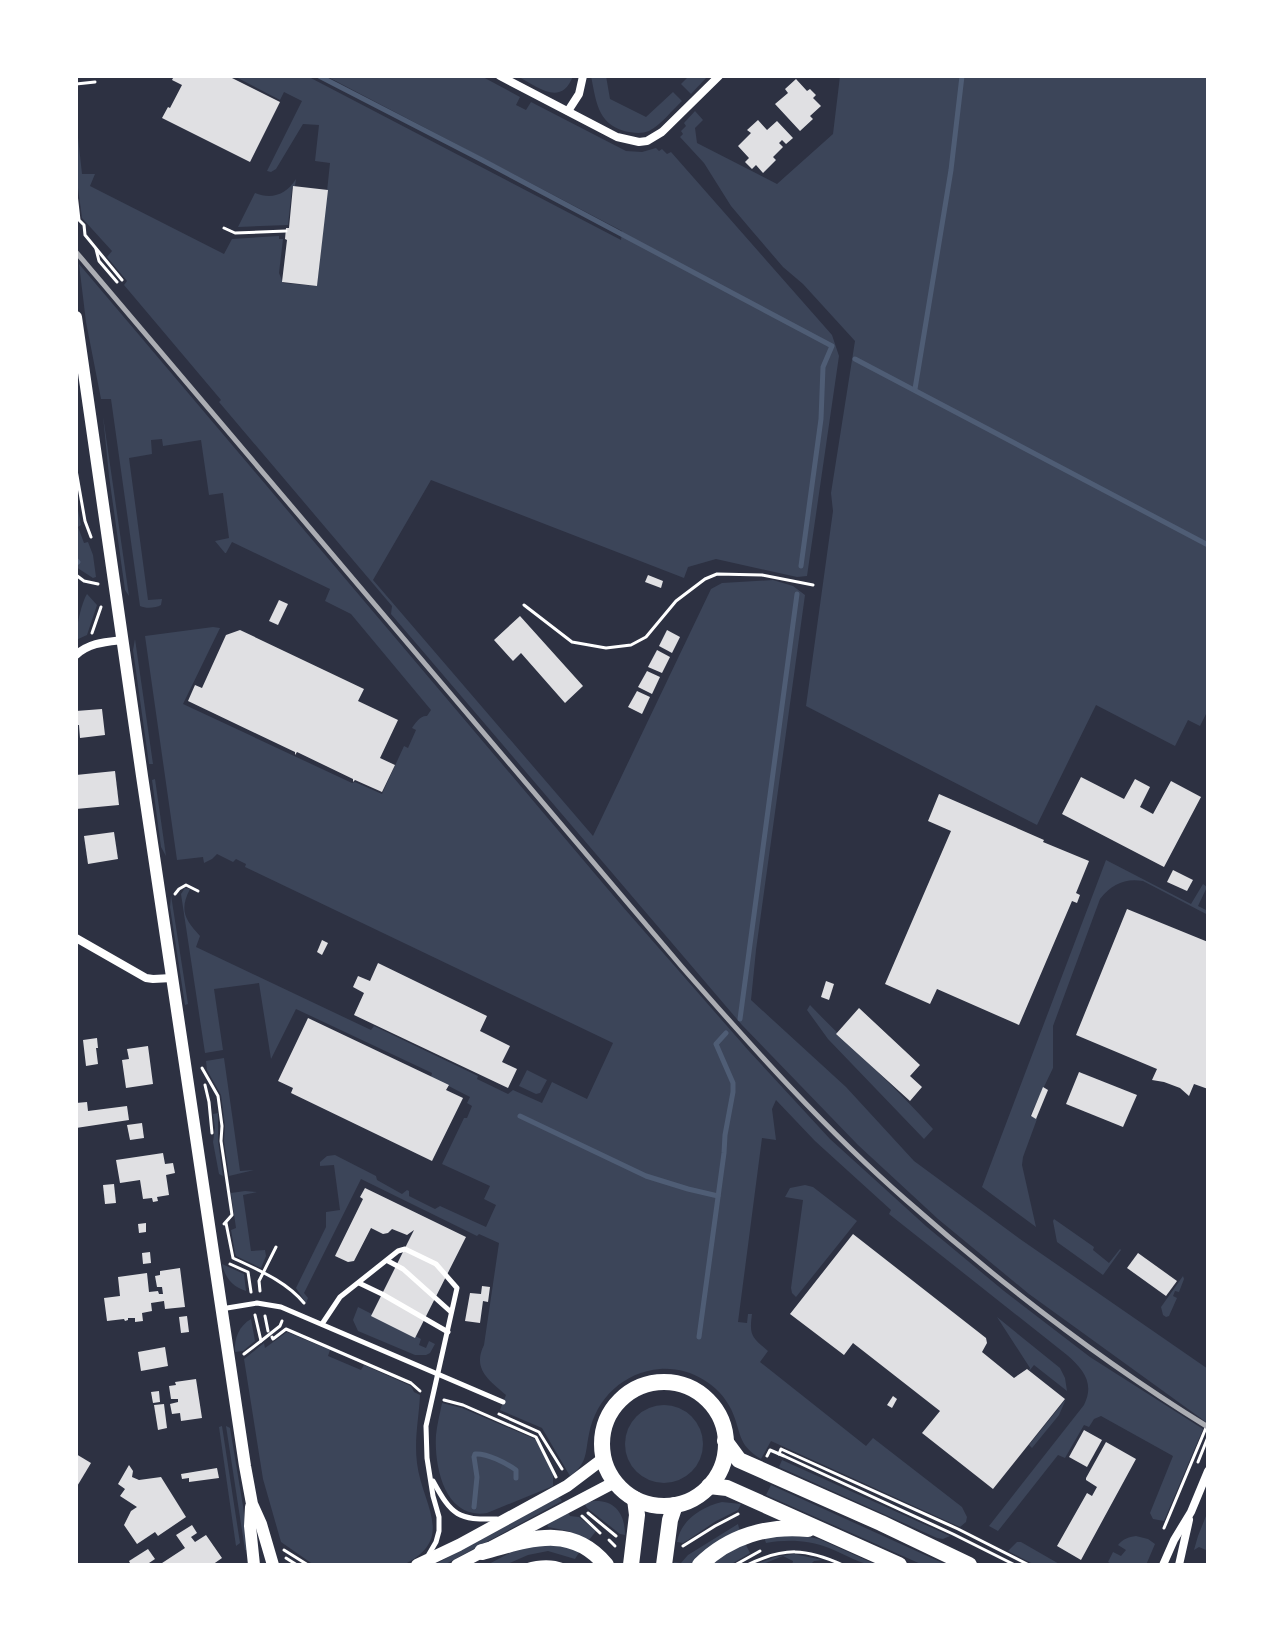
<svg xmlns="http://www.w3.org/2000/svg" width="1284" height="1641" viewBox="0 0 1284 1641" font-family="'Source Sans 3',sans-serif">
<style>
.green{fill:#3c4559}
.lines{fill:none;stroke-linecap:round;stroke-linejoin:round}
.stream{stroke:#4f5d75;stroke-width:5}
.building{fill:#e0e0e3}
.path{stroke:#fff;stroke-width:3}
.service{stroke:#fff;stroke-width:5}
.minor{stroke:#fff;stroke-width:8}
.tertiary{stroke:#fff;stroke-width:12}
.primary{stroke:#fff;stroke-width:16}
.rail{stroke:#abadb3;stroke-width:5}
</style>
<rect width="100%" height="100%" fill="#2d3142"/>
<g class="green">
<path d="M234,76H307L621,240L622,231L326,76H481L520,97L516,105L526,110L531,102L626,151L642,152L656,148L659,151L662,149L667,154L671,152L832,335L839,356L807,576L797,577L716,559L688,567L684,578L431,480L373,580L593,836L711,589L722,583L773,580L793,586L805,595L756,950L751,1000L846,1087L914,1161L1020,1239L1208,1369V1419L1206,1422L1029,1294L938,1219L858,1145L742,1025L391,614L392,606L219,402L221,400L124,285L127,281L107,257L112,251L82,218L76,173V119L82,174H95L90,186L224,254L232,239L279,236V239H283L279,273L283,283L317,286L330,163L315,161L319,125L303,124L276,169L271,172L267,171L302,101L284,92L280,100Z"/>
<path d="M517,76H573C561,108 537,86 517,76Z"/>
<path d="M591,76H606L610,99L646,117L673,92L682,101C672,110 661,125 649,131C642,134 632,133 624,131C597,123 596,100 591,76Z"/>
<path d="M689,76H706L707,77L691,94L681,84Z"/>
<path d="M840,76H1208V710L1200,726L1188,720L1175,746L1096,705L1037,825L806,706L833,511L831,493L855,341L803,284L783,267L753,232L731,206L704,163L680,137L683,134L681,131L686,126L684,123L695,111L703,120L695,128L697,143L777,184L833,134Z"/>
<path d="M296,179L295,186L292,188L288,225L238,227L255,193C272,200 287,194 296,179Z"/>
<path d="M79,264L623,907L748,1050L830,1139L927,1227L1004,1291L1090,1357L1203,1429L1164,1521L1153,1519L1150,1513L1173,1456L1101,1416L1094,1419L1089,1427L1084,1425L1065,1458L1058,1455L998,1531L989,1526L1084,1405C1095,1383 1083,1369 1067,1355L889,1214L891,1210L815,1141L776,1100L772,1109L776,1140L762,1138L738,1322L747,1323L748,1314H752C749,1336 752,1337 768,1351L760,1362L866,1446L873,1438L962,1507L967,1517L966,1522L960,1527L771,1441L761,1459C736,1444 742,1432 731,1409C718,1383 689,1367 660,1369C624,1372 596,1398 589,1434C585,1453 588,1463 570,1476L542,1428L500,1410L506,1395C489,1380 472,1369 484,1345L499,1243L479,1234L477,1236L361,1179L304,1293L308,1298L306,1303L296,1288L326,1227V1212L340,1210L334,1165L320,1166V1162L327,1156L335,1155L376,1176L377,1180L402,1194L407,1190L409,1191V1196L435,1209L440,1206L486,1227L496,1205L484,1199L490,1186L442,1164L464,1118H467L472,1106L467,1103L470,1097L431,1077L432,1073L296,1009L271,1059L259,983L214,989L223,1050L205,1053L181,894L185,888L190,889C179,910 185,920 200,936L196,947L371,1030L374,1026L478,1076L477,1079L508,1094L513,1090L542,1103L552,1082L587,1099L613,1043L245,867L246,864L236,859L233,862L217,854L212,859L204,863L203,857L177,860L145,636L213,627L220,628L183,704L352,783L355,782L382,794L404,746L408,748L416,730L412,728C415,723 421,715 427,716L431,710L351,614L325,601L330,589L232,542L226,553H225L215,541L229,538L223,493L209,495L201,440L163,446L162,439L151,440L152,454L129,458L148,600L162,599L161,605C156,608 146,609 140,606L111,399H101L86,322Z"/>
<path d="M103,416L129,596L125,590L109,476Z"/>
<path d="M76,500L81,525L78,527L84,543L88,542L93,555L96,577L93,578L76,567Z"/>
<path d="M87,594L97,605L87,635L76,640C76,628 81,604 87,594Z"/>
<path d="M135,639L153,764H149L133,650Z"/>
<path d="M155,779L166,856L161,847L152,780Z"/>
<path d="M1106,860L1191,904L1203,884L1207,887L1198,906L1208,911V915L1143,881C1125,878 1112,884 1100,899L1053,1026V1068L1030,1116L1037,1119L1023,1157L1022,1165L1036,1227L982,1187Z"/>
<path d="M171,895L188,1004L185,1005L170,907Z"/>
<path d="M810,1005C850,1047 894,1085 933,1129L924,1139L828,1039L807,1010Z"/>
<path d="M224,1058L240,1171L254,1170L229,1176L224,1141L225,1126L221,1095L207,1070L206,1061Z"/>
<path d="M527,1070L547,1080L540,1093L536,1094L519,1086Z"/>
<path d="M218,1113V1141L223,1176L219,1174L213,1142L215,1128L213,1114Z"/>
<path d="M805,1185L813,1187L857,1221L796,1297L792,1293L791,1288L803,1200L785,1197L790,1188Z"/>
<path d="M245,1191L257,1192L243,1195L251,1251L265,1250L266,1256L261,1268L236,1256L235,1253L231,1230L236,1228L231,1193Z"/>
<path d="M1054,1219L1094,1247L1093,1250L1109,1263L1120,1249L1121,1250L1103,1275L1057,1242L1053,1221Z"/>
<path d="M222,1264L244,1274L246,1291C233,1287 225,1278 222,1264Z"/>
<path d="M1183,1276L1184,1279L1179,1292L1175,1291L1173,1296L1177,1298L1169,1316L1166,1317L1163,1315L1161,1307Z"/>
<path d="M358,1307L421,1339L419,1345L426,1348L429,1341L435,1344L430,1353L426,1355H415L358,1331L353,1320Z"/>
<path d="M997,1317L1060,1368L1065,1378L1067,1391L1034,1365L1030,1370H1029L1030,1368Z"/>
<path d="M251,1319L255,1341L243,1351L235,1352C234,1338 239,1326 251,1319Z"/>
<path d="M287,1332L330,1350L328,1356L361,1370L364,1365L411,1386L414,1392L420,1395C419,1418 414,1439 417,1463C422,1505 457,1539 403,1565H314L281,1542L263,1479L244,1359L264,1343L265,1348Z"/>
<path d="M1066,1399L1059,1415L1032,1448L1029,1445Z"/>
<path d="M442,1403L462,1408L535,1439L553,1471V1486L487,1513C445,1520 434,1467 436,1435C437,1424 440,1414 442,1403Z"/>
<circle cx="664" cy="1444" r="39"/>
<path d="M222,1426L240,1543L236,1546L219,1427Z"/>
<path d="M226,1426L230,1428L243,1506L248,1550H245Z"/>
<path d="M782,1460L950,1536L943,1539L937,1538L779,1467Z"/>
<path d="M771,1485L947,1565H923L766,1495Z"/>
<path d="M559,1497L562,1501L444,1565H434Z"/>
<path d="M594,1501C616,1500 625,1515 625,1535L620,1534L587,1508L584,1503Z"/>
<path d="M722,1502L741,1504L738,1510L716,1521L688,1540L683,1543L677,1542C681,1520 701,1507 722,1502Z"/>
<path d="M1208,1511V1546L1206,1550L1199,1547L1194,1550L1198,1536Z"/>
<path d="M568,1512L570,1516L579,1517L596,1531L589,1540L568,1531L548,1527L547,1524Z"/>
<path d="M738,1524L740,1532L704,1552L692,1565H674V1562L681,1563L688,1555Z"/>
<path d="M776,1535L809,1537L819,1539L877,1565C860,1565 845,1554 829,1548C809,1540 787,1539 766,1543L764,1537Z"/>
<path d="M1136,1536L1148,1539L1155,1544L1146,1565H1113L1108,1562L1113,1552L1121,1556L1126,1550L1118,1545C1123,1539 1128,1537 1136,1536Z"/>
<path d="M550,1542L580,1551L575,1559L548,1551L528,1555L505,1565H487L519,1548Z"/>
<path d="M1017,1542H1021L1061,1565H1035L1008,1551Z"/>
<path d="M745,1543L750,1553L730,1565H709L722,1555Z"/>
<path d="M794,1554L823,1560L814,1561L810,1565H792L793,1561L783,1556L761,1565H754L775,1557Z"/>
</g>
<g class="lines">
<g class="stream">
<path d="M319,76L482,160L832,346L823,367L821,419L801,566"/>
<path d="M855,359L1208,545"/>
<path d="M915,389L951,170L962,76"/>
<path d="M76,560L78,562"/>
<path d="M740,1019L797,594"/>
<path d="M520,1116L646,1176L688,1189L718,1196"/>
<path d="M699,1337L724,1153L725,1135L733,1092V1083L716,1044L726,1033"/>
<path d="M474,1507L477,1477L474,1457L475,1454C487,1453 506,1463 516,1470V1478"/>
</g>
</g>
<g class="building">
<path d="M174,76H228L280,102L250,162L162,118L168,107L170,108L182,85L172,80Z"/>
<path d="M796,79L807,91L810,89L816,95L813,98L821,106L810,116L813,119L800,131L775,104L788,93L785,89Z"/>
<path d="M758,120L767,130L777,121L793,138L786,144L782,140L779,143L783,147L773,157L776,160L763,173L756,165L752,169L745,162L749,158L738,146L751,133L747,130Z"/>
<path d="M293,186L328,190L317,286L282,282L287,240L285,239L286,228H289Z"/>
<path d="M648,575L663,581L661,588L645,582Z"/>
<path d="M279,600L288,604L278,625L269,621Z"/>
<path d="M520,616L583,686L565,703L521,653L513,661L494,640Z"/>
<path d="M240,630L364,689L358,701L398,720L380,758L395,765L382,792L355,780L353,782V779L297,752L295,755V752L188,701L195,685L202,688L226,635Z"/>
<path d="M667,630L680,637L672,653L659,646Z"/>
<path d="M657,650L670,657L662,673L648,667Z"/>
<path d="M647,671L660,677L652,694L638,687Z"/>
<path d="M637,691L650,697L642,714L628,707Z"/>
<path d="M102,709L105,735L80,738L79,725H76V711Z"/>
<path d="M115,771L119,805L76,809V775Z"/>
<path d="M1081,777L1124,799L1135,779L1150,787L1140,807L1153,814L1171,781L1201,797L1164,867L1062,814Z"/>
<path d="M939,794L1044,840L1043,842L1089,861L1076,893L1080,895L1077,903L1072,901L1019,1025L937,989L930,1004L885,984L951,831L928,821Z"/>
<path d="M114,832L118,859L88,864L84,836Z"/>
<path d="M1173,870L1193,880L1187,891L1167,882Z"/>
<path d="M1127,909L1208,942V1089L1194,1084L1189,1096L1180,1088L1164,1082L1152,1080L1157,1069L1076,1035Z"/>
<path d="M322,940L328,943L322,955L317,952Z"/>
<path d="M378,963L487,1016L480,1031L510,1046L502,1062L517,1069L508,1088L354,1015L364,993L353,987L358,976L370,981Z"/>
<path d="M826,981L834,984L829,1000L821,997Z"/>
<path d="M859,1008L920,1065L910,1076L922,1087L910,1101L836,1034Z"/>
<path d="M308,1018L449,1085L446,1090L463,1098L432,1161L291,1093L293,1088L278,1081Z"/>
<path d="M97,1038L98,1048H96L98,1064L86,1066L83,1040Z"/>
<path d="M148,1046L153,1084L126,1088L122,1060L129,1059L127,1049Z"/>
<path d="M1079,1072L1137,1095L1123,1127L1066,1104Z"/>
<path d="M1043,1087L1048,1090L1036,1119L1031,1116Z"/>
<path d="M87,1102L88,1111L127,1106L129,1120L76,1128V1103Z"/>
<path d="M142,1123L144,1138L130,1140L127,1125Z"/>
<path d="M163,1153L165,1164L173,1163L175,1173L166,1175L169,1195L157,1197L158,1201L153,1202L152,1198L143,1199L140,1180L120,1183L116,1160Z"/>
<path d="M114,1184L116,1203L105,1204L103,1185Z"/>
<path d="M365,1188L466,1237L415,1338L371,1316L414,1230L407,1235L392,1229L388,1233L383,1234L371,1228L354,1261L348,1262L335,1256L363,1199L360,1197Z"/>
<path d="M146,1223V1232L139,1233L138,1224Z"/>
<path d="M853,1234L986,1338L987,1343L982,1352L1014,1378L1027,1369L1065,1399L993,1489L922,1433L940,1411L853,1343L844,1355L790,1314Z"/>
<path d="M150,1252L151,1263L143,1264L142,1253Z"/>
<path d="M1138,1253L1177,1281L1166,1296L1127,1268Z"/>
<path d="M180,1268L185,1307L165,1309L164,1301L151,1303L152,1311L142,1313L143,1321L135,1322V1318H128V1320L125,1321L124,1319L107,1321L104,1298L120,1296L118,1277L147,1273L149,1292L158,1291L159,1294H163L162,1287H157L155,1276L160,1275V1271Z"/>
<path d="M482,1286L490,1287L488,1302L483,1301L480,1323L465,1321L470,1293L481,1294Z"/>
<path d="M187,1316L189,1332L181,1333L179,1317Z"/>
<path d="M165,1347L168,1366L141,1371L138,1352Z"/>
<path d="M196,1379L202,1418L181,1421L180,1413L172,1414L170,1404L178,1402V1399H171L169,1386L176,1385L175,1382Z"/>
<path d="M159,1391L160,1402L153,1403L151,1392Z"/>
<path d="M893,1396L897,1399L892,1408L887,1405Z"/>
<path d="M164,1404L167,1428L158,1430L154,1405Z"/>
<path d="M1084,1430L1102,1440L1087,1467L1069,1457Z"/>
<path d="M1106,1442L1136,1459L1081,1560L1057,1546L1087,1493L1092,1496L1097,1487L1086,1480V1478Z"/>
<path d="M76,1454L91,1463L76,1488Z"/>
<path d="M129,1465L133,1471L132,1477L139,1480L161,1477L186,1517L158,1536L155,1532L137,1544L124,1525L131,1511L137,1507L120,1496L125,1489L118,1484Z"/>
<path d="M217,1468L219,1478L189,1482V1478L182,1479L181,1474Z"/>
<path d="M192,1525L197,1533L191,1537L195,1542L206,1535L222,1558L212,1565H159L185,1548L176,1535Z"/>
<path d="M148,1549L155,1559L146,1565H131L129,1561Z"/>
</g>
<g class="lines">
<g class="path">
<path d="M76,84L95,82"/>
<path d="M76,194L79,220L84,225L85,235L122,280"/>
<path d="M224,228L235,233L286,231"/>
<path d="M96,249L99,261L117,282"/>
<path d="M76,470L85,521L91,537"/>
<path d="M76,575L84,581L98,584"/>
<path d="M524,605L572,642L606,648L631,645L646,637L676,601L705,579L717,574L762,575L813,585"/>
<path d="M92,633L101,607"/>
<path d="M175,894L179,889L186,885L198,891"/>
<path d="M202,1068L218,1096L222,1126L221,1141L232,1215L224,1224"/>
<path d="M205,1085L209,1102L212,1133"/>
<path d="M226,1223L233,1258C258,1270 286,1281 304,1303"/>
<path d="M230,1264L248,1272L251,1292"/>
<path d="M260,1291L259,1281L276,1247"/>
<path d="M265,1316L268,1331"/>
<path d="M272,1337L273,1339L286,1329L411,1383L420,1391"/>
<path d="M261,1341L280,1326L282,1321"/>
<path d="M244,1354L261,1341L255,1315"/>
<path d="M444,1400L463,1405L536,1437L556,1477"/>
<path d="M499,1414L539,1432L562,1469"/>
<path d="M779,1454L781,1449L958,1529L1029,1565"/>
<path d="M767,1456L770,1450L784,1456L953,1534L1015,1565"/>
<path d="M1198,1462L1208,1437"/>
<path d="M588,1513L616,1536"/>
<path d="M582,1516L600,1533"/>
<path d="M1164,1528L1208,1423"/>
<path d="M609,1540L615,1546"/>
<path d="M683,1546L715,1526L738,1514"/>
<path d="M284,1550L308,1565"/>
<path d="M286,1558L297,1565"/>
<path d="M526,1565C539,1561 551,1560 564,1565"/>
<path d="M735,1565L760,1551"/>
<path d="M747,1565C784,1547 806,1548 843,1565"/>
</g>
<g class="service">
<path d="M388,1261L403,1269L451,1312"/>
<path d="M359,1283L382,1294L448,1332"/>
<path d="M221,1309L257,1303L281,1307L503,1402"/>
<path d="M322,1324L340,1297L398,1251L405,1249L436,1264L457,1288L426,1426L427,1458L433,1496L439,1517V1531L436,1542L429,1554"/>
<path d="M433,1481C452,1516 458,1520 497,1519"/>
</g>
<g class="minor">
<path d="M500,76L617,137L639,142L647,141L662,132L719,76"/>
<path d="M568,111L579,94L583,76"/>
<path d="M76,655C89,643 105,642 122,640"/>
<path d="M76,938L146,978L153,979L172,978"/>
<path d="M1163,1565L1174,1540L1191,1512L1208,1471"/>
<path d="M1179,1565L1189,1520"/>
</g>
<g class="tertiary">
<path d="M76,317L142,776L245,1466L252,1504L261,1524L273,1565"/>
<path d="M251,1507L250,1526L254,1565"/>
<path d="M417,1565L459,1545L567,1486L604,1458"/>
<path d="M457,1565L615,1482"/>
</g>
<g class="primary">
<circle cx="664" cy="1444" r="62"/>
<path d="M725,1441L739,1460L881,1523L969,1565"/>
<path d="M709,1486L727,1488L899,1565"/>
<path d="M482,1552C527,1540 571,1522 606,1565"/>
<path d="M631,1565L637,1515L635,1499"/>
<path d="M664,1565L670,1520L675,1505"/>
<path d="M700,1565C729,1536 768,1525 808,1529"/>
</g>
<path class="rail" d="M76,252L682,967C753,1048 825,1129 906,1200C1000,1283 1101,1361 1208,1427"/>
</g>
<rect width="1284" height="1641" fill="none" stroke="#ffffff" stroke-width="156"/>
</svg>
